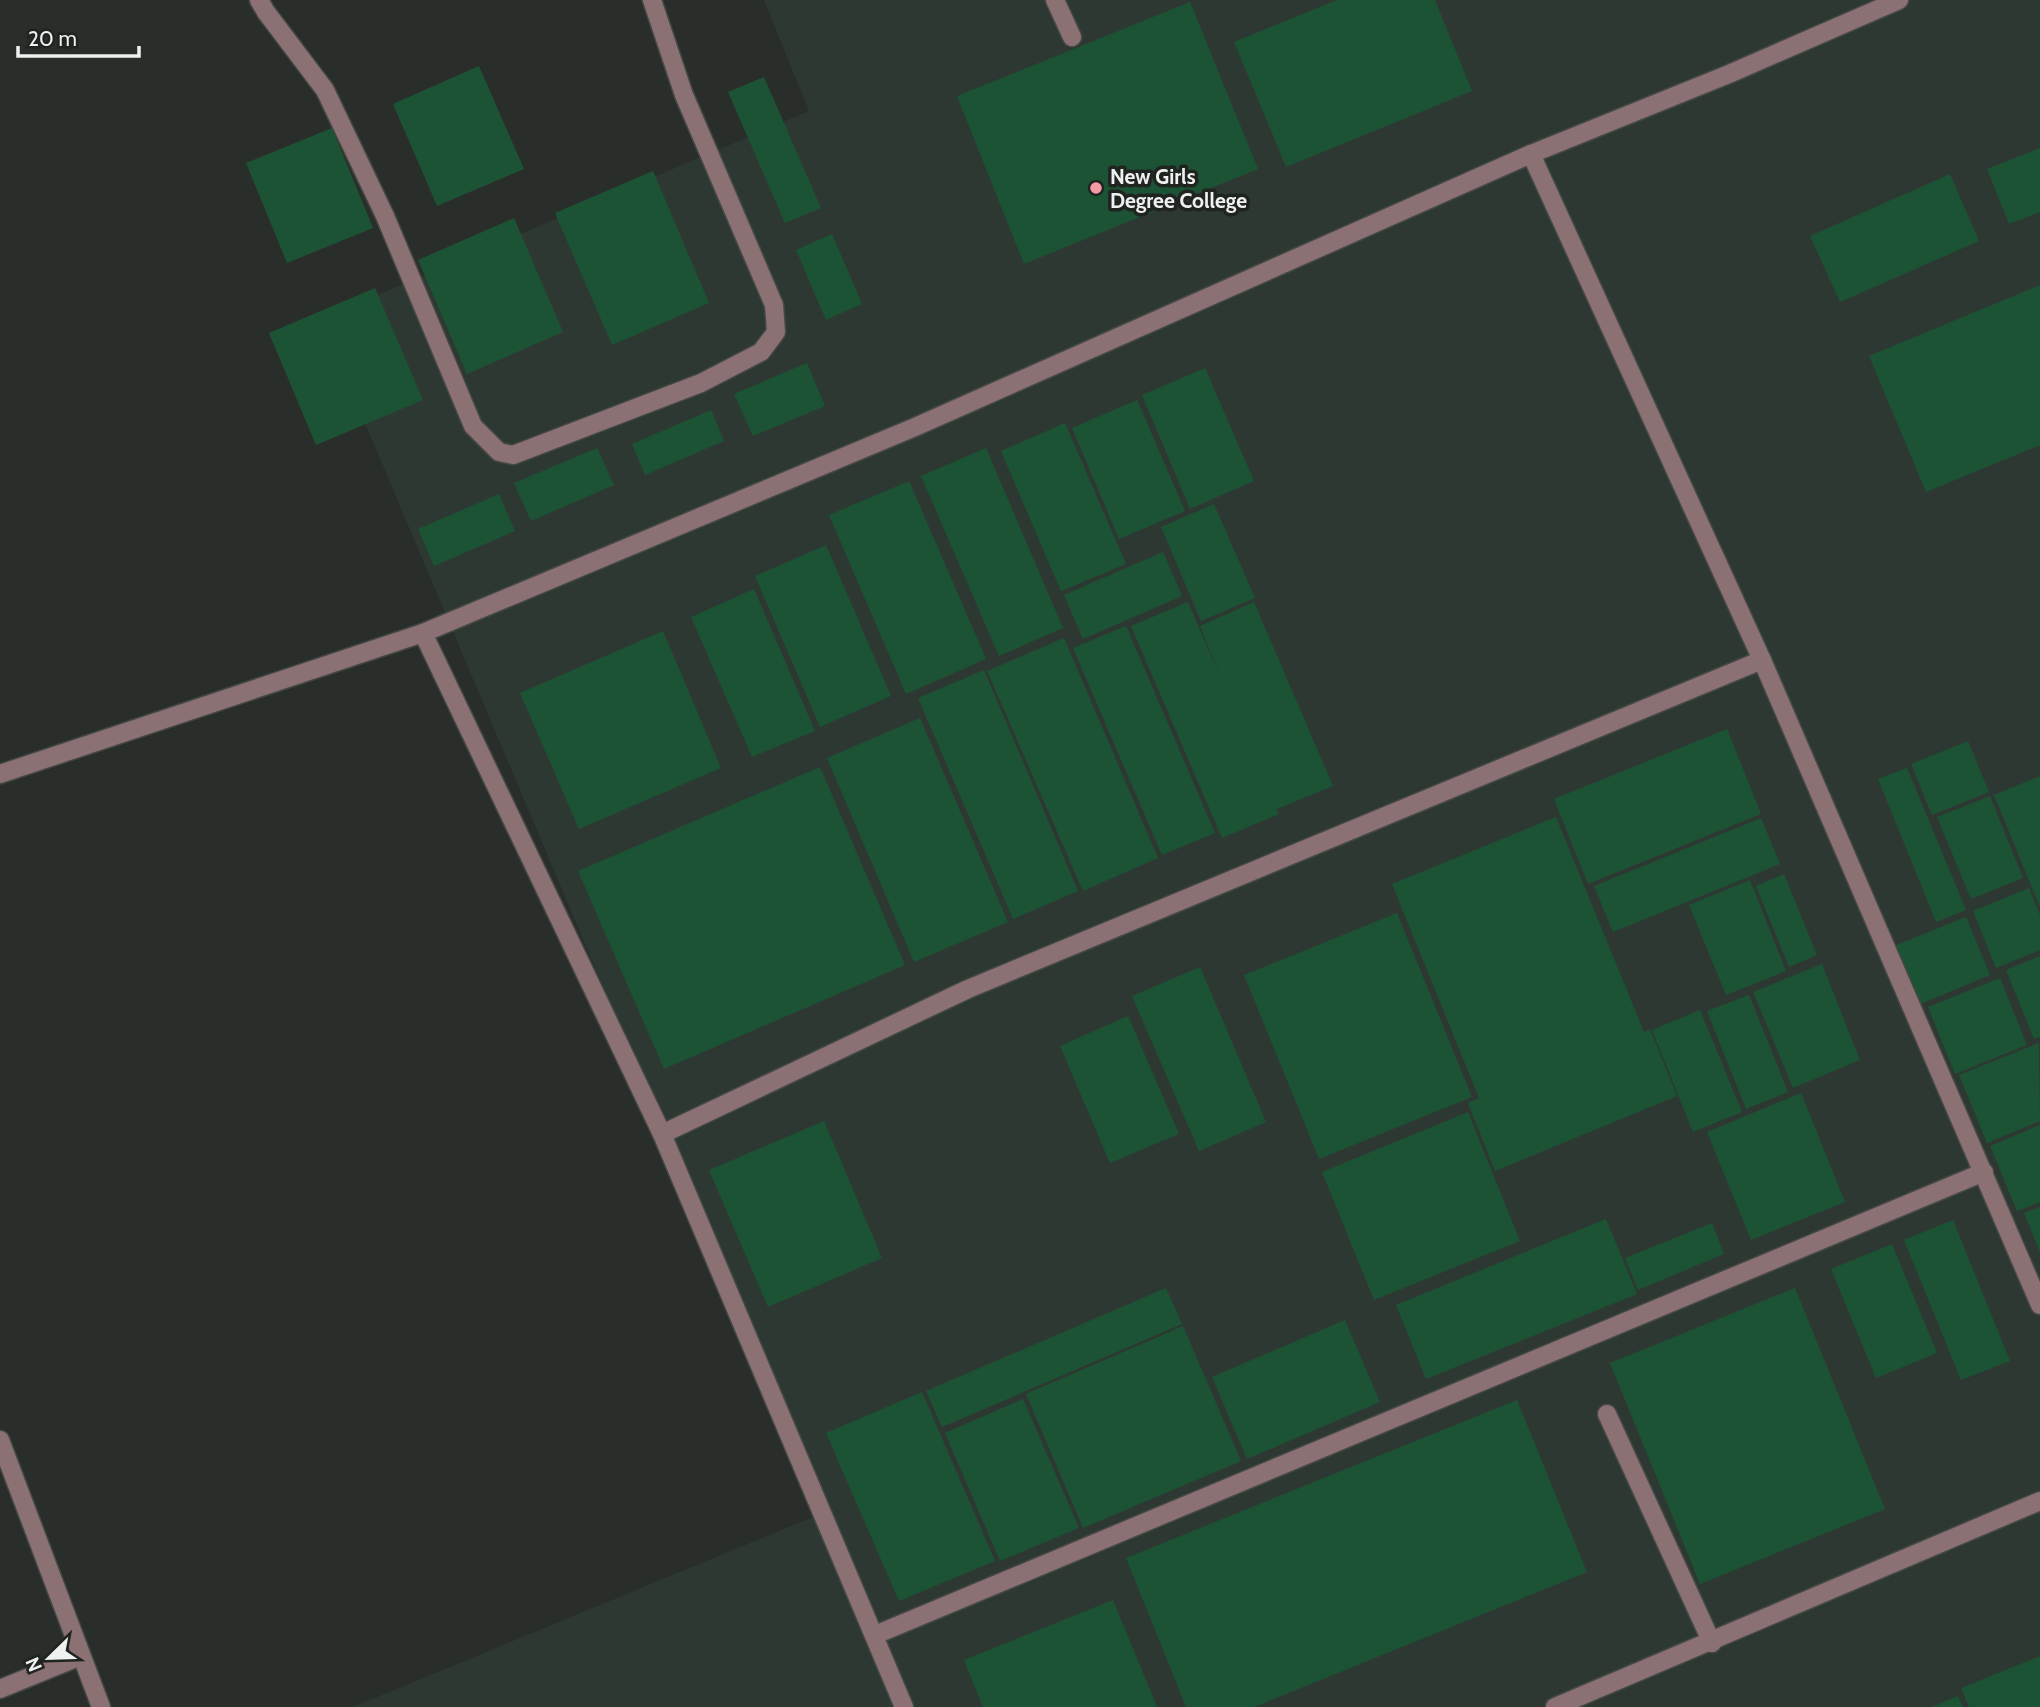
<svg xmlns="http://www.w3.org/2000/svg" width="2040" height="1707" viewBox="0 0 2040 1707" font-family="Cabin,sans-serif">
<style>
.built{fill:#2e3832}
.building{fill:#1d5335}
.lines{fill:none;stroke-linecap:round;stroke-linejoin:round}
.minor-casing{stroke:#454946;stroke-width:21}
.minor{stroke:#8c7174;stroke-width:18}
.poi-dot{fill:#f39aa7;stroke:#202421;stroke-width:2.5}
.labels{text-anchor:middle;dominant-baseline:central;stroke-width:7;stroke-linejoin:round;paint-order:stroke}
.poi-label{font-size:21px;font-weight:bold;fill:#eef1ef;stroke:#202421;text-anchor:start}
</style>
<rect width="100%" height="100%" fill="#2a2e2b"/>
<path class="built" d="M764,0H2040V1707H353L825,1512L321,319L809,111Z"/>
<g class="building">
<path d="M1337,0H1435L1472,91L1286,167L1234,42Z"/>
<path d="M1190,2L1258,169L1024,264L957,96Z"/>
<path d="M479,66L524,169L437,206L393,104Z"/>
<path d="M764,77L821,208L785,223L728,92Z"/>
<path d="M332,128L373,228L287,263L246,163Z"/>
<path d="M2040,148V212L2009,224L1987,169Z"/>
<path d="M653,171L709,303L612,345L555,213Z"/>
<path d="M1950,174L1979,241L1840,302L1810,236Z"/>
<path d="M514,218L563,332L467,374L418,260Z"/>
<path d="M832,234L862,304L826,320L796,250Z"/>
<path d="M2040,285V445L1926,492L1869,356Z"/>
<path d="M375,288L423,400L316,445L269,333Z"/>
<path d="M807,363L825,406L753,436L734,394Z"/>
<path d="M1205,368L1254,481L1190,509L1142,395Z"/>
<path d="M1137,400L1185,511L1119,539L1072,428Z"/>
<path d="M711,410L724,441L645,475L632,444Z"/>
<path d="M1065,423L1126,564L1061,591L1001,451Z"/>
<path d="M597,448L614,485L531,521L514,483Z"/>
<path d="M986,448L1063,628L999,656L921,476Z"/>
<path d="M909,481L986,659L906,694L829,515Z"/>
<path d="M499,494L515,531L434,566L418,529Z"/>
<path d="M1214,504L1255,598L1201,621L1161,527Z"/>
<path d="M826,545L891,696L820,727L755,576Z"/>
<path d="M1163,552L1182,596L1083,639L1064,595Z"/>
<path d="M754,589L815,731L752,757L691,617Z"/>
<path d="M1188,602L1222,681L1200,626L1254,602L1333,786L1277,809L1279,814L1222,838L1131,626Z"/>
<path d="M1126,626L1215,833L1162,855L1073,648Z"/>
<path d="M663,631L721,768L579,829L520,693Z"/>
<path d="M1064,638L1158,858L1083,891L987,671Z"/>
<path d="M984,670L1078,891L1013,919L918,698Z"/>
<path d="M920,718L1008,922L914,962L827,758Z"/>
<path d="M1727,729L1761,814L1588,884L1554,799Z"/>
<path d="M1968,741L1989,792L1932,815L1911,764Z"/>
<path d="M820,767L905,965L664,1069L578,871Z"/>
<path d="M1907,768L1966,910L1936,922L1878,779Z"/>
<path d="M2040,776V907L1994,795Z"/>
<path d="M1990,796L2023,878L1971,899L1937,817Z"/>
<path d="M1556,817L1644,1032L1650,1029L1677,1096L1495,1171L1468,1103L1479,1098L1392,884Z"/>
<path d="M1761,818L1780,864L1613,932L1594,886Z"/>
<path d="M1784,874L1817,955L1789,967L1756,886Z"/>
<path d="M1750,880L1786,971L1726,995L1689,905Z"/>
<path d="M2029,888L2040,915V950L1996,968L1973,911Z"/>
<path d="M1397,913L1472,1097L1319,1159L1244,975Z"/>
<path d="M1966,917L1990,975L1918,1005L1894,946Z"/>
<path d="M2040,956V1037L2034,1039L2006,970Z"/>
<path d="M1822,964L1860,1060L1793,1088L1753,992Z"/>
<path d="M1200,967L1266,1122L1199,1151L1132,996Z"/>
<path d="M2000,978L2027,1045L1955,1074L1928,1007Z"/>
<path d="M1749,995L1788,1092L1746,1109L1707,1011Z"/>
<path d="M1700,1010L1742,1112L1693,1132L1652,1030Z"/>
<path d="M1128,1016L1179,1134L1110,1163L1060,1046Z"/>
<path d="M2039,1043L2040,1121L1987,1143L1959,1075Z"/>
<path d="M1801,1093L1845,1202L1751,1240L1707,1132Z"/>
<path d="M1468,1112L1520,1241L1374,1300L1322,1172Z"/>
<path d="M824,1121L882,1258L768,1307L709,1170Z"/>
<path d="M2040,1125V1202L2017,1211L1990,1146Z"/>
<path d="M2040,1207V1252L2024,1213Z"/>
<path d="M1606,1219L1637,1294L1426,1379L1396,1305Z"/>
<path d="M1953,1220L2010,1361L1961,1380L1904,1240Z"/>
<path d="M1712,1223L1724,1254L1638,1290L1625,1258Z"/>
<path d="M1892,1244L1937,1353L1876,1378L1831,1269Z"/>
<path d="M1166,1288L1182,1324L942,1427L926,1391Z"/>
<path d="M1795,1288L1885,1509L1700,1584L1610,1363Z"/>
<path d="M1345,1320L1380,1402L1247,1459L1212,1377Z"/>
<path d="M1183,1326L1241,1461L1083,1528L1026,1394Z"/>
<path d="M922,1392L995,1561L899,1601L826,1433Z"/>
<path d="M1023,1399L1079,1528L1000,1561L945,1433Z"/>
<path d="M1517,1400L1587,1572L1254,1707H1186L1126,1558Z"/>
<path d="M1113,1600L1157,1707H983L964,1660Z"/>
<path d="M2040,1656V1707H1969L1961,1688Z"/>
<path d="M1958,1696L1963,1707H1932Z"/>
</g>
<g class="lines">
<g class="minor-casing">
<g id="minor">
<path d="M259,0L266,12L325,90L385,216L473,426L499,452L513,455L701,383L761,352L776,332L774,305L684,95L652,0"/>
<path d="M1055,0L1072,37"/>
<path d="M1531,154L1762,660L2040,1305"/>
<path d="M423,633L662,1134L904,1707"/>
<path d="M0,774L423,633L915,427L1531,154L1729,74L1899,0"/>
<path d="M662,1134L968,989L1762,660"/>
<path d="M1607,1414L1712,1643"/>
<path d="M0,1440L101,1707"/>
<path d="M875,1635L1984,1172"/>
<path d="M0,1689L81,1656"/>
<path d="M1555,1707L2040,1501"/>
</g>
</g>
<use href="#minor" class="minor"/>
</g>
<circle class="poi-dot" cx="1096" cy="188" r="7"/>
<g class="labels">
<g class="poi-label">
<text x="1110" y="176">New Girls<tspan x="1110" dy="24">Degree College</tspan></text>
</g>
</g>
<g transform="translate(49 1658) rotate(247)" stroke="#202421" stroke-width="5" paint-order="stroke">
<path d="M0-5L12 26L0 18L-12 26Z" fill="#eef1ef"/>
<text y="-10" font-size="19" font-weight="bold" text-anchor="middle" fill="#eef1ef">N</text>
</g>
<path d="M18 46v10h121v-10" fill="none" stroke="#eef1ef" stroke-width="3.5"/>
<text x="28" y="46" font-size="21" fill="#eef1ef" stroke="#202421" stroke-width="5" paint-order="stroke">20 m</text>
</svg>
